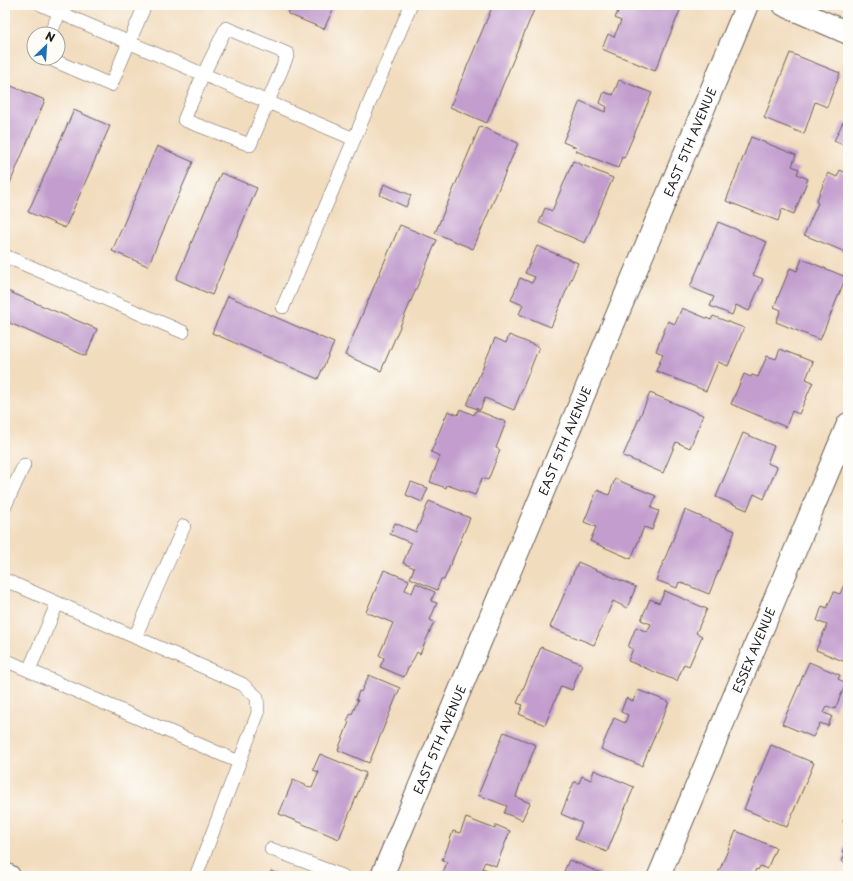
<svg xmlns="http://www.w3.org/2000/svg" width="853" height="881" viewBox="0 0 853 881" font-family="'Playpen Sans',sans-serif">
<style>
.building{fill:#c29dce}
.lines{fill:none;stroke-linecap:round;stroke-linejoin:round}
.lane-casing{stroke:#675f55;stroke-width:14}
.street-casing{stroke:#675f55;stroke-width:24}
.secondary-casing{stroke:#675f55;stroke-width:24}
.lane{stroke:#fff;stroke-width:13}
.street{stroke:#fff;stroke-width:22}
.secondary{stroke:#fff;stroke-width:22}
.labels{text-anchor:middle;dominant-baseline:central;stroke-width:3;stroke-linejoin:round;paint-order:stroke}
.street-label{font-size:12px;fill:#1c1c1c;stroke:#fdfcf7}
</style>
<rect width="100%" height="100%" fill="#fdfcf7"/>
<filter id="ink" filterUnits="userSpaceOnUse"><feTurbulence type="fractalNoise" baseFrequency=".025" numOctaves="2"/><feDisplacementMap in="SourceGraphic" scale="8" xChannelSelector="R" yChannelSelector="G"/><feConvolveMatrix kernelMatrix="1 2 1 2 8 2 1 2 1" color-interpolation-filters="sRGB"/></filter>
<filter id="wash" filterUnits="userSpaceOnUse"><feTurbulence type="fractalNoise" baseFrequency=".012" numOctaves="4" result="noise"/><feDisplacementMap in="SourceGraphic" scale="16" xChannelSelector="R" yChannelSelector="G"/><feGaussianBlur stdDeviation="0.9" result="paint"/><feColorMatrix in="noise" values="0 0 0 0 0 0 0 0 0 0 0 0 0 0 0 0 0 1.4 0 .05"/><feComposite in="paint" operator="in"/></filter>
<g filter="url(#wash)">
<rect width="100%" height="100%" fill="#f2dcbe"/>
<g id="blocks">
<g class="building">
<path d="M291,5H335L324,29L288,14Z"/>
<path d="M493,5H536L487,123L450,107Z"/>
<path d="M621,5H674L681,8L655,71L602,49L608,34L614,37L621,21L615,18Z"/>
<path d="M790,53L840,73L827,107L815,102L804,134L764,118Z"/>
<path d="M619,80L652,93L624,158L622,157L618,168L576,151L577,148L563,142L580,101L605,112L607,107L600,103L604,92L613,95Z"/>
<path d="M9,85L45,100L5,195V94Z"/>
<path d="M74,110L110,126L65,228L28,212Z"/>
<path d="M843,122L848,124V147L834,141Z"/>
<path d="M480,126L518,143L473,249L435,233Z"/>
<path d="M751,137L796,155L792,166L799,169L797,174L808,179L794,214L782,209L778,221L726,201Z"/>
<path d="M157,146L193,162L148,266L112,251Z"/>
<path d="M573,161L613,178L585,243L539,223L545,208L552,211Z"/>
<path d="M840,170L848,174V253L804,235L818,203L816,202L828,173L837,177Z"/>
<path d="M221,173L257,188L212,295L176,279Z"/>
<path d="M384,184L411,195L406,207L380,195Z"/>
<path d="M718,222L767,242L753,275L763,279L749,311L736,305L732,315L710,306L714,297L690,287Z"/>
<path d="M400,225L437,240L381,371L345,355Z"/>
<path d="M537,246L578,263L551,327L519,314L523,305L511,300L520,278L532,283L535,277L525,273Z"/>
<path d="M802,259L846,277L820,340L776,322L781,310L774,307L790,268L797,271Z"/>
<path d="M5,290L97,329L86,356L5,321V308L7,305L5,304Z"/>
<path d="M228,296L334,343L318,379L212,333Z"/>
<path d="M682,308L711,320L713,316L744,328L728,366L718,362L706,391L656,371L663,354L656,351L668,321L675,324Z"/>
<path d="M509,335L539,347L514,410L485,398L480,410L467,405L495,338L506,343Z"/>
<path d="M780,349L813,362L806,379L813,382L799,414L792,411L786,427L731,404L744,374L751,377L752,375L758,377L767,356L776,359Z"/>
<path d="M650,393L703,415L690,448L676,442L663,473L623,456Z"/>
<path d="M460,409L474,415L476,410L506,422L496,448L500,450L488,480L482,478L475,495L447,485L446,488L430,482L440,456L431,452L448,411L458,415Z"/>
<path d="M743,433L774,446L767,463L777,467L764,499L754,494L747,510L716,497Z"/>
<path d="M615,479L656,496L651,508L659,511L652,530L644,527L631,559L590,541L596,527L584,522L597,490L609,495Z"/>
<path d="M411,482L428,488L422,502L406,495Z"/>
<path d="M429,501L470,518L444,580L441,579L437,590L410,578L414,568L403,563L411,543L390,534L395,523L416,532Z"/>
<path d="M685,510L735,531L709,594L679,582L677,588L656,580Z"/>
<path d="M578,562L636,587L627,608L613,601L594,645L550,627Z"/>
<path d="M384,570L409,580L405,590L412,593L416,583L435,592L431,601L437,603L430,620L434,622L420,654L417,652L409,668H408L404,677L380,667L384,658L379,655L393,623L366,612Z"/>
<path d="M848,575V663L816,650L827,625L817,621L822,606L827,608L834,592L840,594Z"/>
<path d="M665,591L707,609L696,633L702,636L689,666L684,664L677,681L628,661L633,649L628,647L636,627L647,632L651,624L641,620L650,599L659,603Z"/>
<path d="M541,647L582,664L572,690L561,686L545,725L519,714L523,705L517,703Z"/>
<path d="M809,662L840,675L838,679L846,683L835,709L827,706L824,713L832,716L828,726L820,723L813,737L782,724Z"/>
<path d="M369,675L400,688L369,763L338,750L349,722L347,721L351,713L352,714L358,700H356L359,691L361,692Z"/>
<path d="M638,690L669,702L642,766L601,749L614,718L625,723L628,715L621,712L626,698L633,701Z"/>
<path d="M504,732L536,745L520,784L516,797L530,803L522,820L504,813L507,806L478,795Z"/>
<path d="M771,745L814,763L787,827L744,809Z"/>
<path d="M320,754L366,773L339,839L279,814L293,780L312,788L319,772L313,770Z"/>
<path d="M594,770L634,787L607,852L575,839L582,823L561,814L574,782L579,783L582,776L591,780Z"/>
<path d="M848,811V824L843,822Z"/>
<path d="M466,818L495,829L496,825L510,831L496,866L485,862L482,868L493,872L492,876H442L447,862L442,860L448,846L453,831L460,833Z"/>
<path d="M736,831L776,848L767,869L760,866L758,870L756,869L753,876H717Z"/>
<path d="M848,838V864L842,862L845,853L842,852Z"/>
<path d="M569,860L601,873L600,876H562Z"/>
<path d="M271,871L284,876H269Z"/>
</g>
</g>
</g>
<g filter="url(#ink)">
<use href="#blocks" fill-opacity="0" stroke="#675f55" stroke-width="1"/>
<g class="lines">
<g class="lane-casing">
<g id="lane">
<path d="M42,5L354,139"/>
<path d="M226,28L288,54L250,145L184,120L203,75Z"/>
<path d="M50,34L63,5"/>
<path d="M48,58L111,85L145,5"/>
<path d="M5,256L183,332"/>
<path d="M283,307L411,5"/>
<path d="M5,506L24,465"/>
<path d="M5,580L242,684L257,697L258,713L196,876"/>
<path d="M135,637L184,526"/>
<path d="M5,660L239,762"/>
<path d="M29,670L57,604"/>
<path d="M271,849L343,876"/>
</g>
</g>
<g class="street-casing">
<g id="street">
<path d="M784,5L848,33"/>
<path id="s1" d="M382,876L747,5"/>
<path id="s2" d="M659,876L848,424"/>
</g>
</g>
<g class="secondary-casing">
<path id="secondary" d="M5,874L9,876"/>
</g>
<use href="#lane" class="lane"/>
<use href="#street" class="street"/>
<use href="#secondary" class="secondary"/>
</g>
</g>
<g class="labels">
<g class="street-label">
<text stroke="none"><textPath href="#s1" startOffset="796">EAST 5TH AVENUE</textPath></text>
<text stroke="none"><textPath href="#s1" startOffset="472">EAST 5TH AVENUE</textPath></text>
<text stroke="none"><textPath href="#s2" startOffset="245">ESSEX AVENUE</textPath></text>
<text stroke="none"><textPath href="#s1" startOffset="148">EAST 5TH AVENUE</textPath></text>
</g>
</g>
<rect width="853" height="881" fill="none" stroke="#fdfcf7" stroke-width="20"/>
<g transform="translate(46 46) rotate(25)"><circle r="19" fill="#fdfcf7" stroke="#a3a29f"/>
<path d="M0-3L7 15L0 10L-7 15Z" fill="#1f6fb2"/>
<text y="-6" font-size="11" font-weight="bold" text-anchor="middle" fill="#1c1c1c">N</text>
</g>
</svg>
